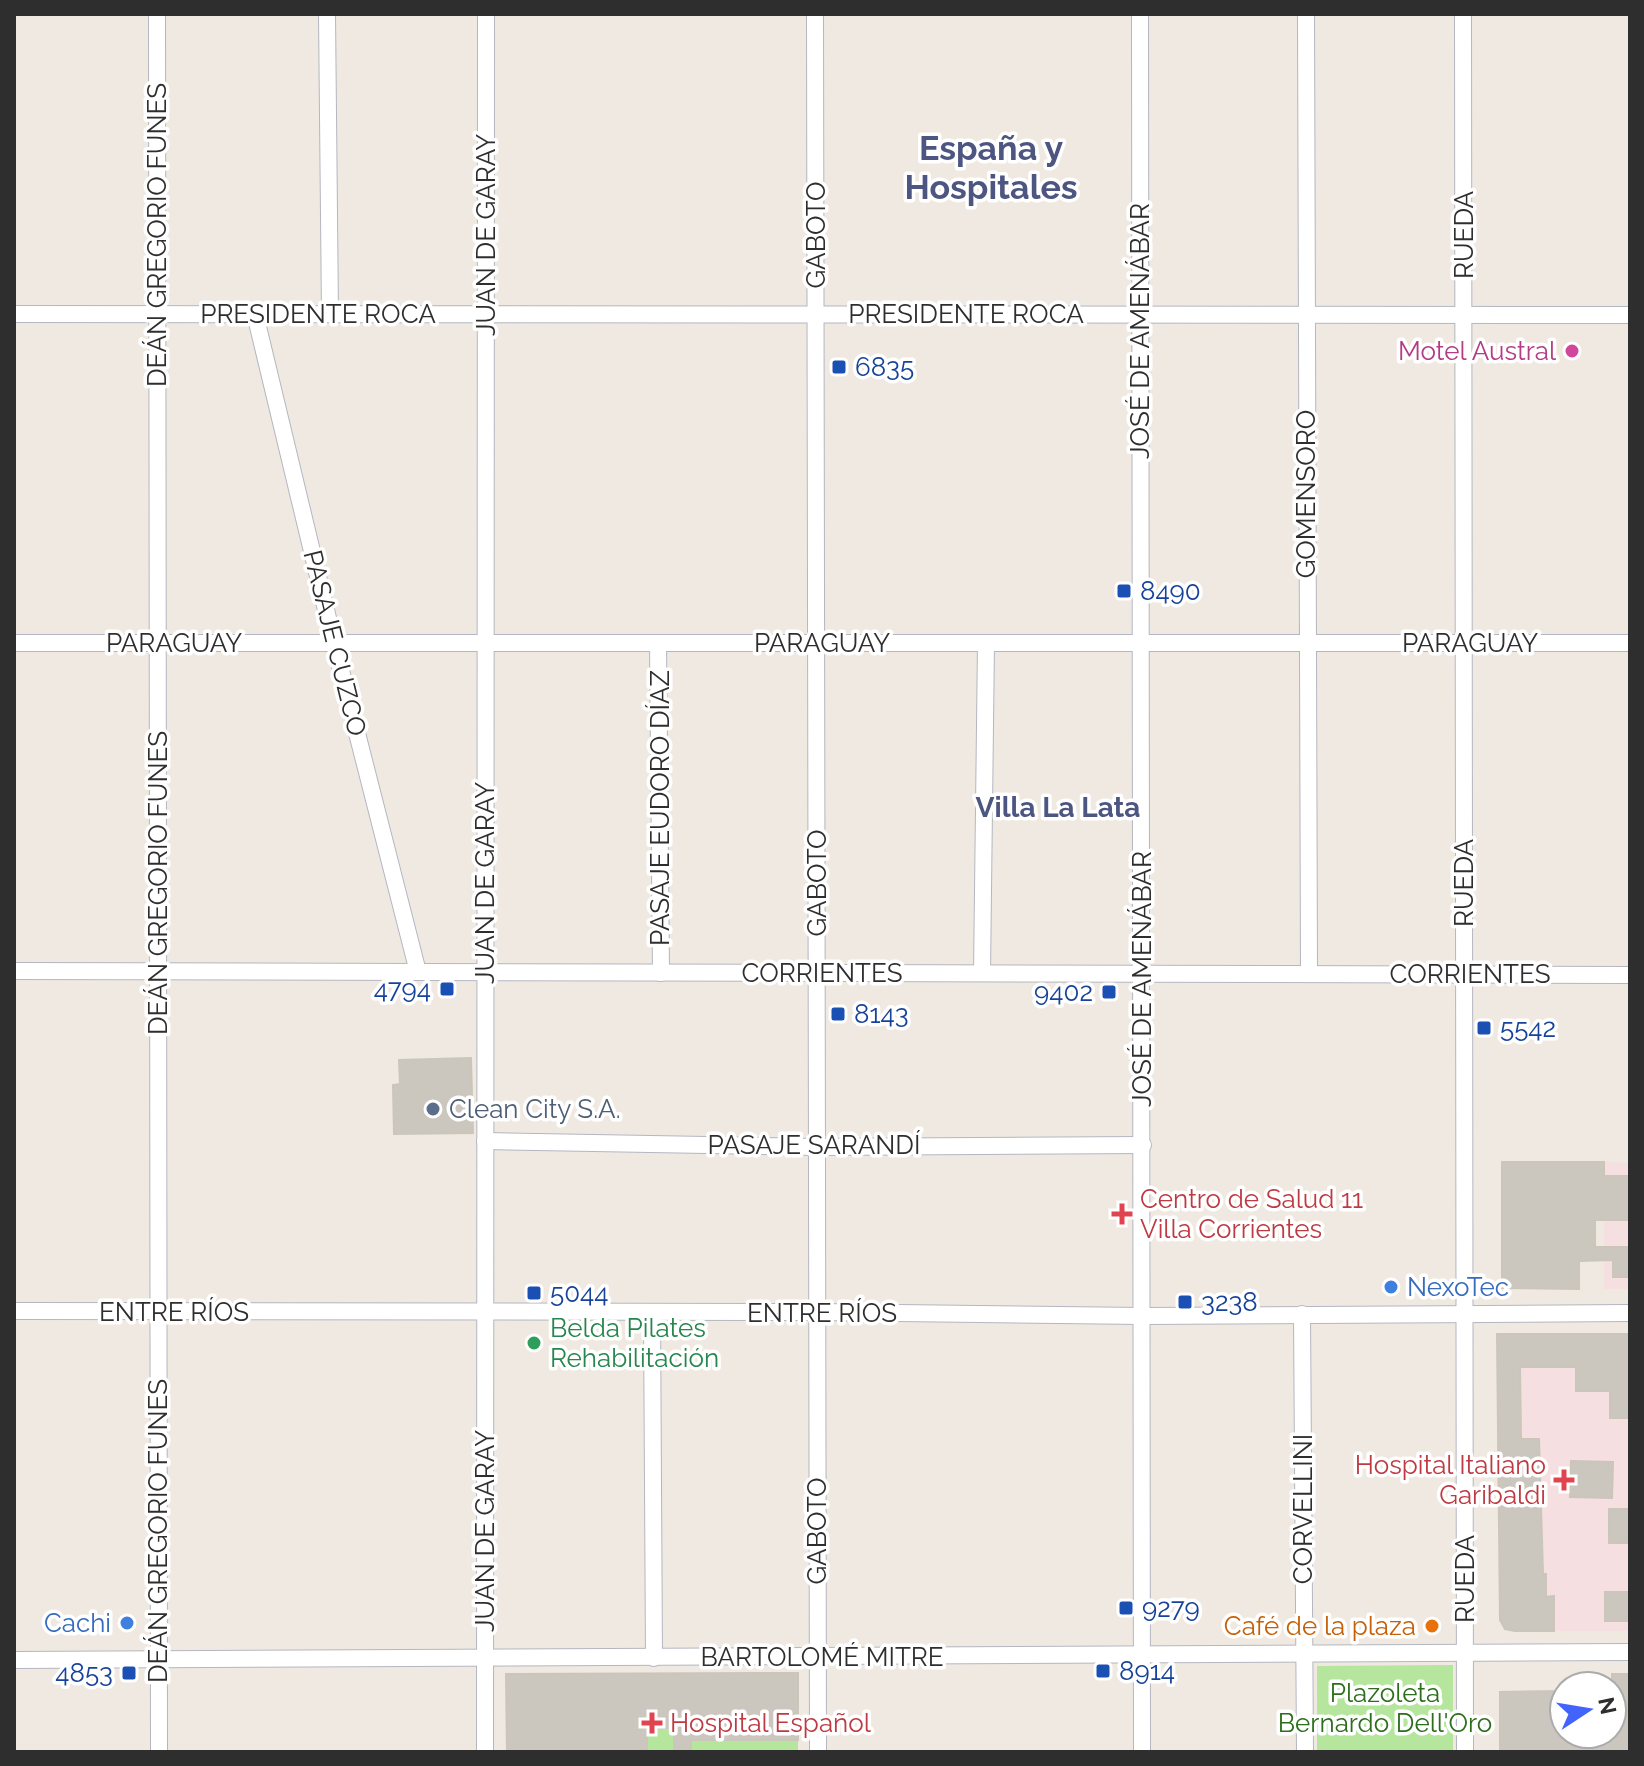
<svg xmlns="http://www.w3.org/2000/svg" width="1644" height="1766" viewBox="0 0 1644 1766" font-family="Raleway,sans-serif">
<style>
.medical{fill:#f5dfe0}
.green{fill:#b6e59e}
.building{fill:#cbc7bf;stroke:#cbc5ba;stroke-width:2}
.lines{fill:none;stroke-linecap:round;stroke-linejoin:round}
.street-casing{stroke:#b4b7c1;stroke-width:18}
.street{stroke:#fff;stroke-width:16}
.hotel-dot{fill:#d1479c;stroke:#fff;stroke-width:3}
.transit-dot{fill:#1a4fb4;stroke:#fff;stroke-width:3}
.service-dot{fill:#5c6f8a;stroke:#fff;stroke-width:3}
.health-dot{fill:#e0444e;stroke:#fff;stroke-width:3}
.shop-dot{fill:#3f7fe0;stroke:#fff;stroke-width:3}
.leisure-dot{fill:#2e9e5b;stroke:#fff;stroke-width:3}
.food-dot{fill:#e8710a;stroke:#fff;stroke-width:3}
.labels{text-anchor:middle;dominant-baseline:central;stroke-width:7;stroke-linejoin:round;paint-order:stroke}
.street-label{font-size:26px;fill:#2e2e2e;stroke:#fff}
.hotel-label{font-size:26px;fill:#b23c85;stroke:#fff;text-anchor:end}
.transit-label{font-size:26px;fill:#164399;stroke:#fff;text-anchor:start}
.service-label{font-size:26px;fill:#4e5e75;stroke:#fff;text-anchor:start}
.health-label{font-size:26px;fill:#be3a42;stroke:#fff;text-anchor:start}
.shop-label{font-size:26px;fill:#366cbe;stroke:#fff;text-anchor:start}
.leisure-label{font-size:26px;fill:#27864d;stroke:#fff;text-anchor:start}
.food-label{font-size:26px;fill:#c56008;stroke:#fff;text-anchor:end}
.park-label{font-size:26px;fill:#2c6e1b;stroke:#fff}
.neighbourhood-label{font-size:28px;font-weight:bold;fill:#4d5680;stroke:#fff}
.district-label{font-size:34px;font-weight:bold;fill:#4d5680;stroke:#fff}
</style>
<rect width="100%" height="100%" fill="#efe9e1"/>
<g class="medical">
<path d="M1604,1162L1630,1163V1289H1604Z"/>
<path d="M1497,1334H1630V1631H1515L1505,1629L1500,1620Z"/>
</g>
<g class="green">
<path d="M1453,1665V1752H1317V1666Z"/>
<rect x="647" y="1728" width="27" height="24"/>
<rect x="691" y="1740" width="107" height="12"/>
</g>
<g class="building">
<path d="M471,1058L473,1133L394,1134L393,1085L400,1084L399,1060Z"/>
<path d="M1502,1162H1604V1176H1630V1220H1595V1247H1630V1277H1613V1260L1579,1261V1289L1502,1288Z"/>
<path d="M1497,1334H1630V1418H1610V1391H1576V1367H1520L1521,1439H1539L1543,1574H1546V1597L1554,1596V1631H1515L1505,1629L1500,1620Z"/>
<path d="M1571,1461L1613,1462L1612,1498L1570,1497Z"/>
<rect x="1609" y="1509" width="21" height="34"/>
<rect x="1605" y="1592" width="25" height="29"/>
<path d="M798,1673V1740H691V1752H674V1728H647V1752H507L506,1674Z"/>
<path d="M1612,1674H1630V1752H1500V1692L1564,1691V1734H1612Z"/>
</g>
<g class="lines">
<g class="street-casing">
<g id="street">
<path d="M157,14L159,1752"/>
<path d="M327,14L330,314"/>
<path d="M815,14L818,1752"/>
<path d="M1140,14L1142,1752"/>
<path d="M1306,14L1309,973"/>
<path d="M1463,14L1465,1752"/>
<path d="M14,314L1630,315"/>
<path d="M255,314L334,643L418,972"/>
<path d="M14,643H1630"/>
<path d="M658,643L661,973"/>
<path d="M14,971L1630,975"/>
<path d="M982,973L986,643"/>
<path d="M485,1141L818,1147L1143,1145"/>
<path d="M14,1311L817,1312L1143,1316L1630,1313"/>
<path d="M652,1312L654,1658"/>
<path d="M1302,1314L1305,1752"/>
<path d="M14,1660L1630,1652"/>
<path d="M485,1752L486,14"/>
</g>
</g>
<use href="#street" class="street"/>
</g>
<circle class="hotel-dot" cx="1572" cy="351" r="8"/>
<g class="transit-dot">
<rect x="831" y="359" width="16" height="16" rx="4"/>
<rect x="1116" y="583" width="16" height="16" rx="4"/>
<rect x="439" y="981" width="16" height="16" rx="4"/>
<rect x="1101" y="984" width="16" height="16" rx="4"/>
<rect x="830" y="1006" width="16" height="16" rx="4"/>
<rect x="1476" y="1020" width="16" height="16" rx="4"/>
<rect x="526" y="1285" width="16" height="16" rx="4"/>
<rect x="1177" y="1294" width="16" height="16" rx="4"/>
<rect x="1118" y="1600" width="16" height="16" rx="4"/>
<rect x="1095" y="1663" width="16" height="16" rx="4"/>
<rect x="121" y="1665" width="16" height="16" rx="4"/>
</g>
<circle class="service-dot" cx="433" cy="1109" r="8"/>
<g class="health-dot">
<path d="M1118 1202h8v8h8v8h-8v8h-8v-8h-8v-8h8z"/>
<path d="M1560 1468h8v8h8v8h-8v8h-8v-8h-8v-8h8z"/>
<path d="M648 1711h8v8h8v8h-8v8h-8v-8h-8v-8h8z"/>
</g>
<g class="shop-dot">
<circle cx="1391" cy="1287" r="8"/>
<circle cx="127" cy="1623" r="8"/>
</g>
<circle class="leisure-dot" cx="534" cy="1343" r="8"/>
<circle class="food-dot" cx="1432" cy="1626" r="8"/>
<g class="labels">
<g class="street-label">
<text transform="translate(157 235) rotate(-90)">DEÁN GREGORIO FUNES</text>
<text transform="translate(486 235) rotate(-90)">JUAN DE GARAY</text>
<text transform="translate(816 235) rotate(-90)">GABOTO</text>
<text transform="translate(1464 235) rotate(-90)">RUEDA</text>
<text x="318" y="314">PRESIDENTE ROCA</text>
<text x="966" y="314">PRESIDENTE ROCA</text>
<text transform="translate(1140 331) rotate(-90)">JOSÉ DE AMENÁBAR</text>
<text transform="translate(1306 494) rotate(-90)">GOMENSORO</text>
<text x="174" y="643">PARAGUAY</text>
<text transform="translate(335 643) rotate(76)">PASAJE CUZCO</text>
<text x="822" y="643">PARAGUAY</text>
<text x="1470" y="643">PARAGUAY</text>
<text transform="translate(660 808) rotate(-90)">PASAJE EUDORO DÍAZ</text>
<text transform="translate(158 883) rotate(-90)">DEÁN GREGORIO FUNES</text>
<text transform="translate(485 883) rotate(-90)">JUAN DE GARAY</text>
<text transform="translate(817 883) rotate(-90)">GABOTO</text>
<text transform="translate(1464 883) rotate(-90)">RUEDA</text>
<text x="822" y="973">CORRIENTES</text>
<text x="1470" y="974">CORRIENTES</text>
<text transform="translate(1142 979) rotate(-90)">JOSÉ DE AMENÁBAR</text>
<text x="814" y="1145">PASAJE SARANDÍ</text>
<text x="174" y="1312">ENTRE RÍOS</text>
<text x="822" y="1313">ENTRE RÍOS</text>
<text transform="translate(1303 1509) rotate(-90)">CORVELLINI</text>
<text transform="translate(158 1531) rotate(-90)">DEÁN GREGORIO FUNES</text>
<text transform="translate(485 1531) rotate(-90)">JUAN DE GARAY</text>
<text transform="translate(817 1531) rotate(-90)">GABOTO</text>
<text transform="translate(1465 1579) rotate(-90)">RUEDA</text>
<text x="822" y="1657">BARTOLOMÉ MITRE</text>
</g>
<g class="hotel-label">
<text x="1556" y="351">Motel Austral</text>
</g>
<g class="transit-label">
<text x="855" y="367">6835</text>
<text x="1140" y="591">8490</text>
<text x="431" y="989" text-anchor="end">4794</text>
<text x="1093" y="992" text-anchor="end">9402</text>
<text x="854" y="1014">8143</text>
<text x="1500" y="1028">5542</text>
<text x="550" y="1293">5044</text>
<text x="1201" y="1302">3238</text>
<text x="1142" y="1608">9279</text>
<text x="1119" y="1671">8914</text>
<text x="113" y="1673" text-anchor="end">4853</text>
</g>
<g class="service-label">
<text x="449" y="1109">Clean City S.A.</text>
</g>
<g class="health-label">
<text x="1140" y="1199">Centro de Salud 11<tspan x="1140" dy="30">Villa Corrientes</tspan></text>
<text x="1546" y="1465" text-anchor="end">Hospital Italiano<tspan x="1546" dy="30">Garibaldi</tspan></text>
<text x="670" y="1723">Hospital Español</text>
</g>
<g class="shop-label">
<text x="1407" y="1287">NexoTec</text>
<text x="111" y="1623" text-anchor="end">Cachi</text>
</g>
<g class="leisure-label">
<text x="550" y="1328">Belda Pilates<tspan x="550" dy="30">Rehabilitación</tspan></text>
</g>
<g class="food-label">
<text x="1416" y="1626">Café de la plaza</text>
</g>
<g class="park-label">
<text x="1385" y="1693">Plazoleta<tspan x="1385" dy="30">Bernardo Dell'Oro</tspan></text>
</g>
<g class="neighbourhood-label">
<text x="1058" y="807">Villa La Lata</text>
</g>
<g class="district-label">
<text x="991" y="148">España y<tspan x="991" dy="39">Hospitales</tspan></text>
</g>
</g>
<rect width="1644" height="1766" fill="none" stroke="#2e2e2e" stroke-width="32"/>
<g transform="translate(1588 1710) rotate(78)"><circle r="38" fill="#ffffff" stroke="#ababab" stroke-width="2"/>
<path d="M0-6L14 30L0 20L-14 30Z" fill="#4264fb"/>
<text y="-12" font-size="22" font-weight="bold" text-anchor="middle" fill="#2e2e2e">N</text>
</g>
</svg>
